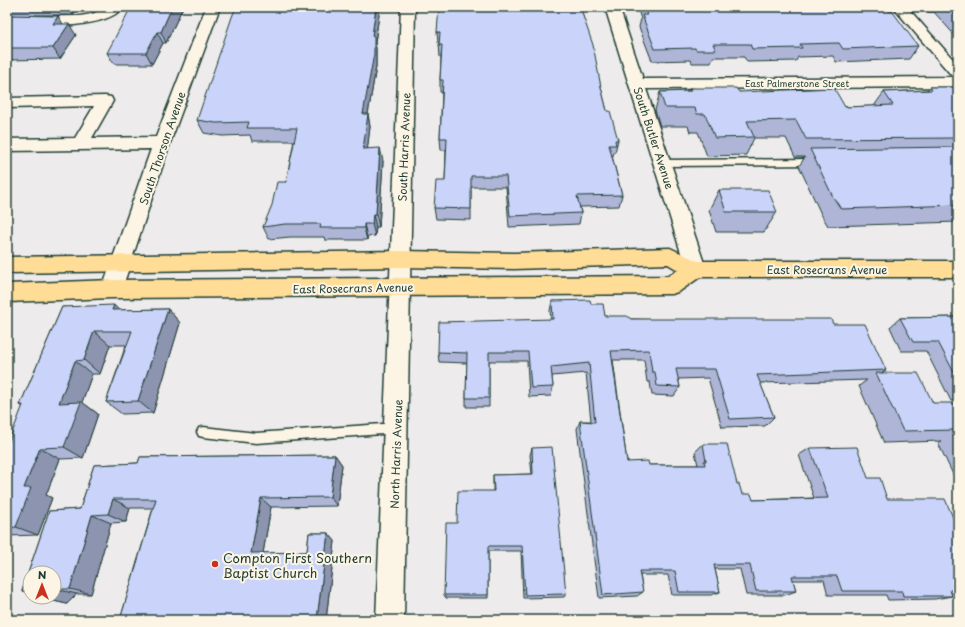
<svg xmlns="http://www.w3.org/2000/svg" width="965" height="627" viewBox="0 0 965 627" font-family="'Playpen Sans',sans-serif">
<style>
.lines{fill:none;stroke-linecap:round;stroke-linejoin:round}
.lane-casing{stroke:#1f3d34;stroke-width:3}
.street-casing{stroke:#1f3d34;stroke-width:3}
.primary-casing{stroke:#1f3d34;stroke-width:3}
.lane{fill:#fcf5e5;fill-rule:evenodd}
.street{fill:#fcf5e5;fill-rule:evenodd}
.primary{fill:#ffdd96;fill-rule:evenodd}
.wall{fill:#aeb5d7;stroke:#1f3d34}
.shaded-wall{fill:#8d94af;stroke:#1f3d34}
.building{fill:#cad3fa;stroke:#1f3d34}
.poi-dot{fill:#c8321e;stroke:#fcf5e5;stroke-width:1.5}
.labels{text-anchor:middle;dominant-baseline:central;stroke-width:4;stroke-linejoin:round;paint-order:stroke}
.far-street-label{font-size:9px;fill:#1f3d34;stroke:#fcf5e5}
.street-label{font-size:11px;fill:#1f3d34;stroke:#fcf5e5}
.near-poi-label{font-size:13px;fill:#1f3d34;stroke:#fcf5e5;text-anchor:start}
</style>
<rect width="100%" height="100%" fill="#edebeb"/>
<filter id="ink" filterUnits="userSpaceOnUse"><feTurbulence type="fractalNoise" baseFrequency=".025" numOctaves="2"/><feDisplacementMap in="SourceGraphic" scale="8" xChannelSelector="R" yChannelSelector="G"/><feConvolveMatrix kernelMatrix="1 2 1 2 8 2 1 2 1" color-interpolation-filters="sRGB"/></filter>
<g filter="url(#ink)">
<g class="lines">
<g class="lane-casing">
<g id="lane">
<path d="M816,159L820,162L816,165L662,166L658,163L662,160Z"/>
<path d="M397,423L401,424L403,428L401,432L397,433L256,443L203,437L199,436L197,432L199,428L203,427L256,433Z"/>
</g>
</g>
<g class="street-casing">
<g id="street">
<path d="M107,7H123C106,31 34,26 7,25V17L80,16L92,14Z"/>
<path d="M206,7H220L170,143L122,289L119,295L112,297L105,295L102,289L151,149L7,151V139L75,138L94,106L7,108V98L105,96L111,97L113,101L92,138L156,137Z"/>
<path d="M401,7H415L404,620H376Z"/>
<path d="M605,7H619L643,79L953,77L893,7H907L958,65V87L646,89L706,269L703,275L696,277L689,275L686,269Z"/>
</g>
</g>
<g class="primary-casing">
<path id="primary" d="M670,248L698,261H958V277H700L680,291L672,294L112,298L7,302V284L112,280L668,276L678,270L668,264L514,269L401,267L7,273V257L401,251L514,253Z"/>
</g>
<use href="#lane" class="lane"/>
<use href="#street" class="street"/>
<use href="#primary" class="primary"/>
</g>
<g class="wall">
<path d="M7,7H77L73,15H35L63,24L76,35L60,59L7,60Z"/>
<path d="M183,7L166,43H163L152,64H114L107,53Z"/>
<path d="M637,7H886L918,46L909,59L836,62L833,56L798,57L796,61L747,62L744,57H713L711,63H692L691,60L652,61L639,27L641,19Z"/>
<path d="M924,7H958V39L934,12H928Z"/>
<path d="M379,15L375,42L376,49V67L368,114L370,127L367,149L383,161L379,227H376L375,236L367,237V240H325L324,237H290L269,239L263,227L286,182L294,141H252L250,135L222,136L204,133L197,120Z"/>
<path d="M583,16L607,111L618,140L615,152H614L613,156H612L622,195L619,206L580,207L581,213L579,224L509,227L506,187H471V220L436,219L434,208L445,181L446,150H441L440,138L442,92H440V80L441,57H440L439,43H438L437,32Z"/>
<path d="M930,87H958V222L828,226L821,214L799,166L805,157H795L786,138H754L746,155L707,156L698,132H690L688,126H660L655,110L660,92L689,91L690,88L739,92L845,107L874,106L884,92L927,90Z"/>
<path d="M719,190L777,212L764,232H716L709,210Z"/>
<path d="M552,301L591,304L605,316L631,319L833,324L886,370L882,373L933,403L958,412V435H957H958V485L938,443L941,441L884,443L859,386L867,380L760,383L774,417L765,426L722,427L708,378L678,379L680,387L674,396L652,395L650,382H647L644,360H613L627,462L649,465H698L695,452L703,444L737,484L742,494L753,500L814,498L799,455L810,448L868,478L887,499L958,529V593H951L952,596L935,599L888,600L886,595H828L824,580H793L796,591L785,595H746L740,569H715L720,592L711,595H672L668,575H640L643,592L637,596L599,598L577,429L580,421H591L586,373L552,376L553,387L551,396L529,397L527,361H489V407H466V398L467,363L439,362L438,352L551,319L550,311Z"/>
<path d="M62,307L118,310L168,309L180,323L153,413L122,414L106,402L126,345H110L100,374H92L82,402L98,414L83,458L60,459L46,495L52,498L38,535L7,536V537V446L23,407L20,405Z"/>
<path d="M958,317V401H951L926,351H901L890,327L900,318Z"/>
<path d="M532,448L566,594L564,597L523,598L521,551H488V598H446L444,595L457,523L493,491V475L532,474L530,455Z"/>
<path d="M335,455L342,465L337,506L271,507L263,553L307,552L309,533H328L335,541L326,620H120L153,508H130L126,522L111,523L91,594H77L67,604L45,599L44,597H54V573H30V593L22,591L49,511L80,509L94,465L138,463L140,457Z"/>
</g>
<g class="shaded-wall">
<path d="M68,7H77L73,15Z"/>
<path d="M172,7H183L166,43L161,32Z"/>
<path d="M376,7H379V15L375,42L376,49V67L368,114L370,127L366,162L363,149V114L372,36Z"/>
<path d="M58,16L65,27L53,24Z"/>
<path d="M69,24L76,35L60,59L53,48Z"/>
<path d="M157,32L163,43L152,64L146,53Z"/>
<path d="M380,148L383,161L379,227L376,214Z"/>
<path d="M373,214L376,227L375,236L372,224Z"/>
<path d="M364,224L367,237V240L364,228Z"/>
<path d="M114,305L128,320L112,310Z"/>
<path d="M168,309L180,323L153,413L138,401Z"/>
<path d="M94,331L110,345L100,374L84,360Z"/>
<path d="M75,361L92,374L82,402L98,414L83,458L64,447L59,403Z"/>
<path d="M40,448L60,459L46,495L52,498L38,535L16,527L24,488Z"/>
<path d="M335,455L342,465L337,506L330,497Z"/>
<path d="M261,498L271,507L262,559L251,553Z"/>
<path d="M113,499L130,508L126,522L108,514Z"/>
<path d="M92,515L111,523L91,594L70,589Z"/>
<path d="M328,533L335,541L326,620H319L317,619Z"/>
<path d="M55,589L77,594L67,604L45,599L47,597H54V590Z"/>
</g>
<g class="building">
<path d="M131,7H172L161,32H157L146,53H107Z"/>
<path d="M236,7H376L372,36H374V54L363,114H368L363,149L380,148L376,214H373L372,224H364V228H320L321,224H285L263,227L272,205L277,182H286L297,128H247L249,122L216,123L197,120L232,17Z"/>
<path d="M439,7H581L583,16L593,45L601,87L607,111H610L618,140H615L616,145H609L622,195L577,196L581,213L510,216L506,176H471V209L434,208L436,181H445L447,138H440L443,80H440L442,45H439L440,32H437Z"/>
<path d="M644,7H886L889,11H892L918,46L843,49L839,43L800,44L802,48L752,49L750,44H713L716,50H696L695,48L655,49L642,15H647Z"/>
<path d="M947,7H958V19Z"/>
<path d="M7,15L58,16L53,24H69L53,48H7Z"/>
<path d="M930,87H958V138L806,139L796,120L747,121L754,137L715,138L705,114H697L695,108H665L660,92L691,91L690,88H736L739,92L834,88L845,107L893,105L884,92L932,90Z"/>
<path d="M958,147V205L841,209L833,197L810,149Z"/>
<path d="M719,190H768L777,212H726Z"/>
<path d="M590,300L591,304H603L605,316H627L631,319H831L833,324H865L886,370L757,375L774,417L730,419L715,369H676L680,387L657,386L655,372H652L649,350L611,351L627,462L648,461L649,465H705L704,461H706L703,444H727L737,484H739L742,494H751L753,500L828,498L810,448L857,447L868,478H880L887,499H945L958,529V590H950L952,596H903L902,591H842L837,576H792L796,591H756L750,565H714L720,592H679L675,571H639L643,592L603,595L580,421L595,422L589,363L551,367L553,387L531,388L528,352H489V398H466L467,353L438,352L439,322L553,319L552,301Z"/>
<path d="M114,305L112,310L168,309L138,401L106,402L132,331H94L84,360L75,361L59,403L81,402L64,447L40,448L24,488H31L16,527L7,528V446L23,405H20L62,307Z"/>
<path d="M958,317V380L938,342H913L900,318Z"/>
<path d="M876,373H918L933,403H953L958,412V430L903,431Z"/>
<path d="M953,435H958V446Z"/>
<path d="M552,447L566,594L525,595L522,546H488V595H444L446,523H457L458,491H494L493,475L533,474L532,448Z"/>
<path d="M335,455L330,497L261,498L251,553L307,552L309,533H328L317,619L279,620H120L156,499H113L108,514L92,515L70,589H55L54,590V573H30V590L22,591L49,511L80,509L94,465L138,463L140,457Z"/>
</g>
</g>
<circle class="poi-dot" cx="215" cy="564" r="4"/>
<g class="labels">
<g class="far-street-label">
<text x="797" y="83">East Palmerstone Street</text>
</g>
<g class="street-label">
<text transform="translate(654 138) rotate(72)">South Butler Avenue</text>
<text transform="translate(404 147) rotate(-88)">South Harris Avenue</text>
<text transform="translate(162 148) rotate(-71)">South Thorson Avenue</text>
<text x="827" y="269">East Rosecrans Avenue</text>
<text transform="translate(353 288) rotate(-1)">East Rosecrans Avenue</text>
<text transform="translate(396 454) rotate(-88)">North Harris Avenue</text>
</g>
<g class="near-poi-label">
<text x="223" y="557">Compton First Southern<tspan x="223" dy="15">Baptist Church</tspan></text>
</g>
</g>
<rect width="965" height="627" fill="none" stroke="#fcf5e5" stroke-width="24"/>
<rect x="12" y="12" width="941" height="603" fill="none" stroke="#1f3d34" stroke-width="1.5" filter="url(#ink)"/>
<g transform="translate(42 585)"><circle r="19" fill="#fcf5e5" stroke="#a4ab9e"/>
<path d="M0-3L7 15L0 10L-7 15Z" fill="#c8321e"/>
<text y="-6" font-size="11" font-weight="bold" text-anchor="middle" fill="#1f3d34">N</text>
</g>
</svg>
